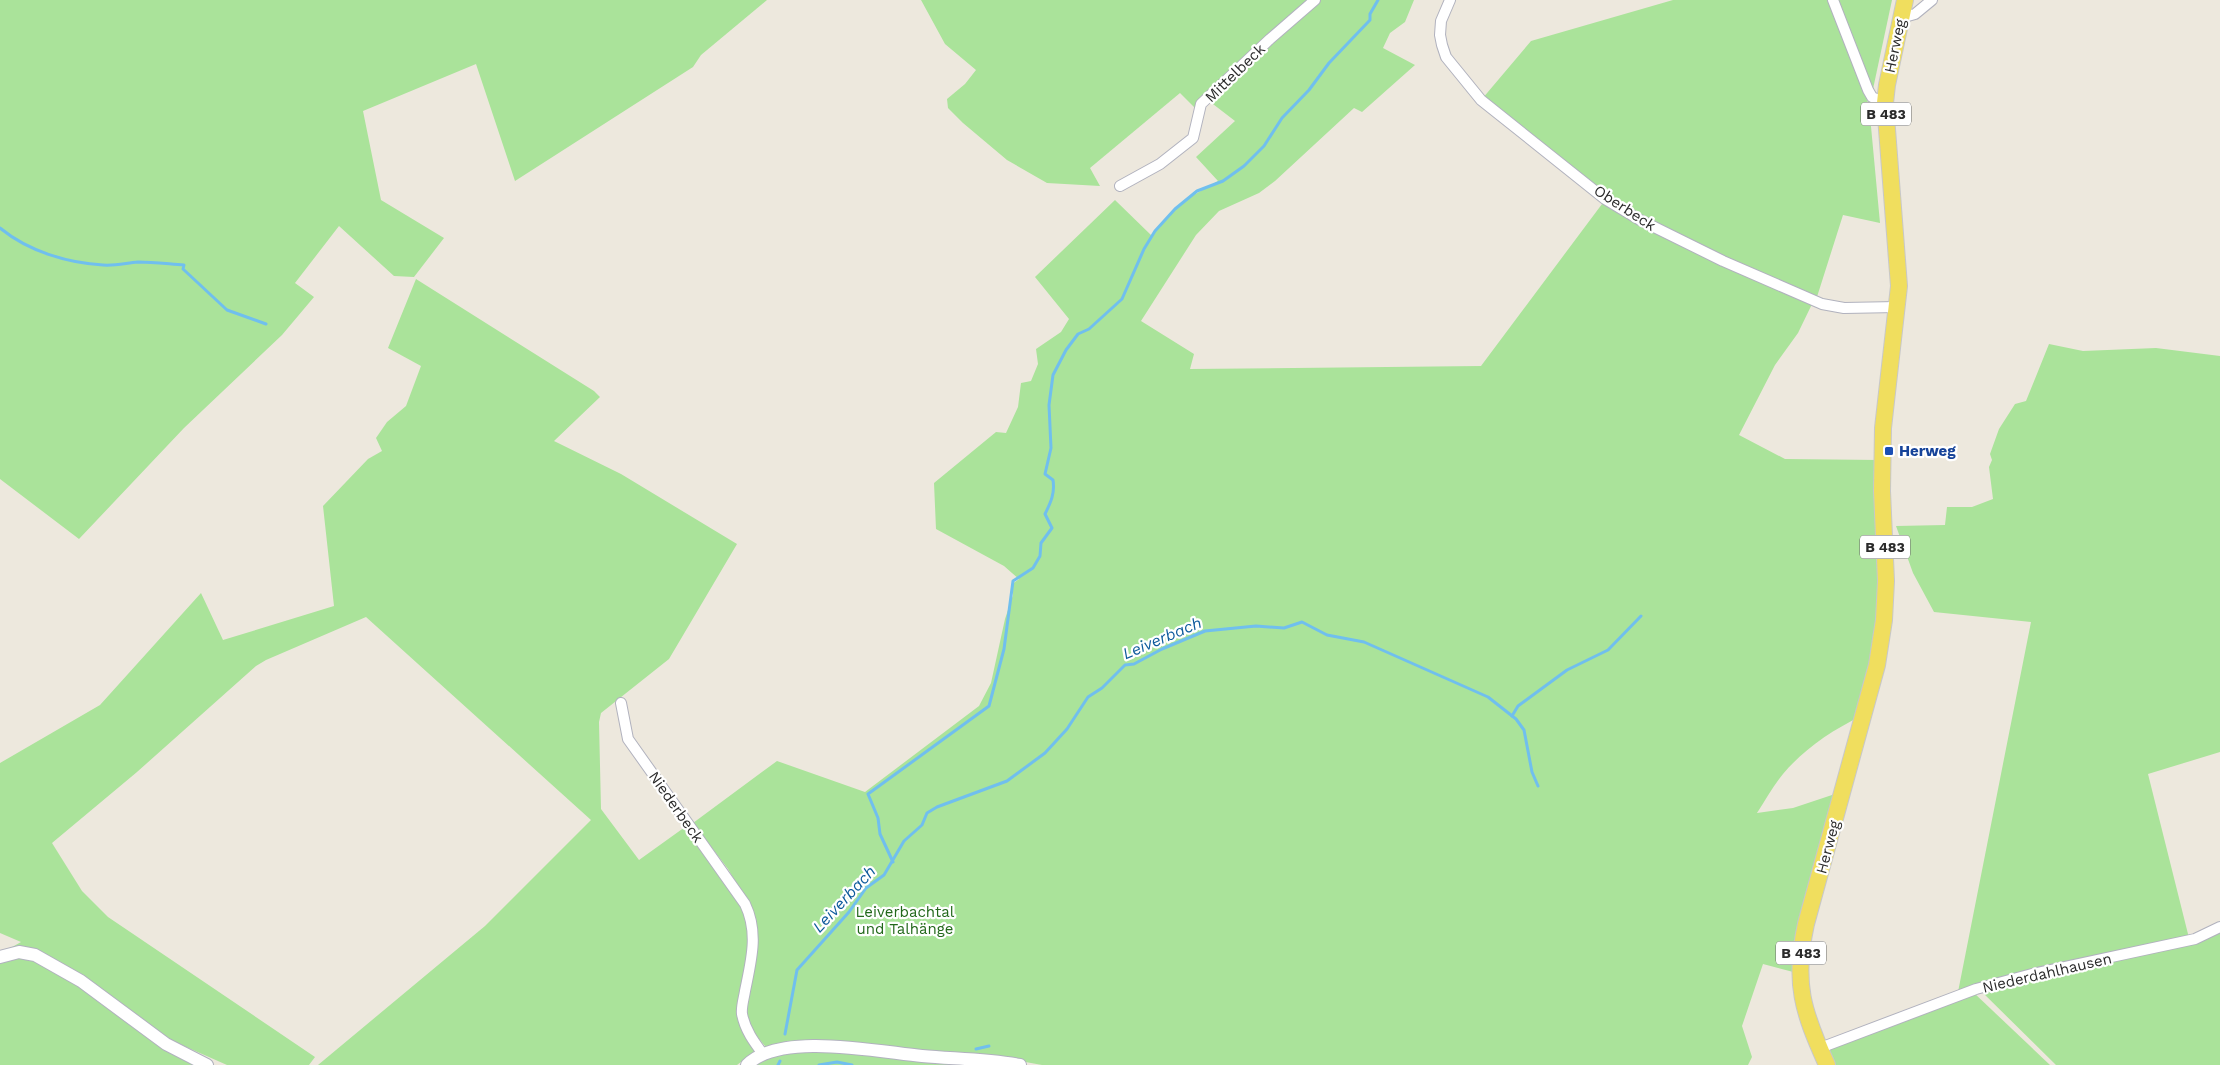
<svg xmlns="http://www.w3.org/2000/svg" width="2220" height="1065" viewBox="0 0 2220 1065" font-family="'Work Sans',sans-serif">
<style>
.green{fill:#aae39a}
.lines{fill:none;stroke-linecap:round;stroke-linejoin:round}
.stream{stroke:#70bfee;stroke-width:3}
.minor-casing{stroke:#b1b2be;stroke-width:12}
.tertiary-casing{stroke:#b1b2be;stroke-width:14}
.primary-casing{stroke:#c8c8c8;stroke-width:18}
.minor{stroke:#fff;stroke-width:10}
.tertiary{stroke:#fff;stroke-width:12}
.primary{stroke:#f0de5e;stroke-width:16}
.transit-dot{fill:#1a4fb4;stroke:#fff;stroke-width:2}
.labels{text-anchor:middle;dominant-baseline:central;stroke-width:4.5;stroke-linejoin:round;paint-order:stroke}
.shield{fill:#fff;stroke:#6b6b6b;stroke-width:1}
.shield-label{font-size:14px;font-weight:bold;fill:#2b2b2b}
.street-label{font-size:15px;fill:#2b2b2b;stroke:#fff}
.transit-label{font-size:15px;font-weight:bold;fill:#164399;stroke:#fff;text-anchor:start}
.park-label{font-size:15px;fill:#22681a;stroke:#fff}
.water-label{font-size:16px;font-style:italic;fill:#0e5b9c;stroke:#fff}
</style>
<rect width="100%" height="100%" fill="#ede8dd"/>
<g class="green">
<path d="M0,0H767L701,55L693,67L515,181L476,64L363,111L381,200L444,238L414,277L394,276L339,226L295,283L314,297L282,335L184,428L79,539L0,479Z"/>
<path d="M921,0H1313L1196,109L1180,93L1090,168L1100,186L1047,183L1007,160L963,123L948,108L947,99L965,84L976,70L945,44Z"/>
<path d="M1319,0H1414L1405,22L1390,33L1383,48L1415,65L1362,112L1354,108L1275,181L1259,193L1219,211L1196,235L1141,321L1194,354L1190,369L1481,366L1605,200L1813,302L1798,333L1775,365L1739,435L1785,459L1880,460L1883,582L1861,716C1831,731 1804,749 1783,774C1773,786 1765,801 1757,813L1793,808L1841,792L1797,973L1763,964L1742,1026L1752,1057L1748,1065H1042L1020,1061L1019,1065H753L772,1055L770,1046H765L754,1033L743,1013L757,949L738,886L728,869L693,823L777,761L865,792L979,706L991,683L1005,619L1013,595L1011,585L1019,579L1004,566L936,529L934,483L996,432L1006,433L1018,407L1021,383L1031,381L1038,364L1036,349L1061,332L1069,319L1035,277L1115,200L1152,236L1164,220L1185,200L1218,181L1196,157L1235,121L1209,101Z"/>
<path d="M1673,0H1831L1847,48L1869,105L1880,223L1843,215L1816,300L1724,260L1607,198L1482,99L1531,41Z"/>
<path d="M1836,0H1892L1873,89Z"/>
<path d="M416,279L594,391L600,397L554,441L621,474L737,544L669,659L601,713L599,722L601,809L639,860L685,827L749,917L750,950L738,1015L755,1051L737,1065H318L485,926L591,820L366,617L266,660L256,666L137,772L52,843L82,891L108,917L315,1057L309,1065H227L168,1039L200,1065H0V954L21,942L0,933V763L100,705L201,593L223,640L334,606L323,506L368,459L382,451L376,438L387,422L406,406L421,366L388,348Z"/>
<path d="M2049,344L2083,351L2156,348L2220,356V752L2148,774L2189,938L1958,992L2031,622L1934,612L1913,573L1896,526L1945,525L1947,507H1972L1993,499L1989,467L1992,460L1990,454L1999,429L2015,404L2026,401Z"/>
<path d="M2220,930V1065H2056L1980,990C1998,985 2017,978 2035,974C2098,962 2162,957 2220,930Z"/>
<path d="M1973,992L2050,1065H1830L1822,1049Z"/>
</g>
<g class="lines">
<g class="stream">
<path d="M0,228C28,251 67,263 103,265C115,266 126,263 138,262C153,262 169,264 184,265L183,269L227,310L266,324"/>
<path d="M1512,716L1518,706L1567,670L1608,650L1641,616"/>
<path d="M893,862L880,834L878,818L868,794L989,706L1004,649L1013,581L1033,568L1040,556L1041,543L1052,528L1045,514C1051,502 1055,493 1053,480L1045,474L1051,448L1049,405L1053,375L1066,350L1078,334L1089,329L1122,299L1144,249L1155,231L1175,209L1197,191L1223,181L1244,166L1264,146L1282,118L1309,90L1329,63L1370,20V14L1378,0"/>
<path d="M785,1034L797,970L849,912L866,888L884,875L904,841L922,825L927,813L937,807L1007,781L1045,753L1067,729L1088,697L1102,688L1125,665L1134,664L1162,649L1205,631L1256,626L1284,628L1302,622L1327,635L1364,642L1488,697L1516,719L1524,730L1532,772L1538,786"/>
<path d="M976,1049L989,1046"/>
<path d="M778,1065L780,1061"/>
<path d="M819,1065L837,1062L852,1065"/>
</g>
<g class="minor-casing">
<g id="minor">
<path d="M1450,0L1441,21L1440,35L1442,45L1446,57L1481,100L1605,199L1640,220L1723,261L1822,304L1844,308L1897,307"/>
<path d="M1833,0L1868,90L1872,97L1885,103"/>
<path d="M1901,18L1915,14L1932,0"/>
<path d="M1120,186L1160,164L1193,138L1201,104L1270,39L1315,0"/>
<path d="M621,703L628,739L745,904C759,933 751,961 745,991C744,998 741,1007 742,1014C745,1030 754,1042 763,1054"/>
<path d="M1820,1048L1976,989L2032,974L2195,939L2220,927"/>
</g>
</g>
<g class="tertiary-casing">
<g id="tertiary">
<path d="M0,957L19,952L35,955L81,981L166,1044L207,1065"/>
<path d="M747,1065C780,1031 879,1052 922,1056C955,1059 987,1059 1020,1065"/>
</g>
</g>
<g class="primary-casing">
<path id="primary" d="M1827,1065C1803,1012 1793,983 1806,924L1877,665L1884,620L1886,581L1882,491L1883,428L1899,286L1885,103L1887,85L1905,0"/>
</g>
<use href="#minor" class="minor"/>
<use href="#tertiary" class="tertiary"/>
<use href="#primary" class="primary"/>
</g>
<rect class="transit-dot" x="1884" y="446" width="10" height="10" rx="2.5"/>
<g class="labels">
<g class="shield">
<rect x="1861" y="102.5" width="50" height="23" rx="4"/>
<rect x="1860" y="535.5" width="50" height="23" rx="4"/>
<rect x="1776" y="941.5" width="50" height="23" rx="4"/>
</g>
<g class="shield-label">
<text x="1886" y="114">B 483</text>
<text x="1885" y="547">B 483</text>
<text x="1801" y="953">B 483</text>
</g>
<g class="street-label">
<text transform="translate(1895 46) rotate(-78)">Herweg</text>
<text transform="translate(1235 73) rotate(-44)">Mittelbeck</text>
<text transform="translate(1625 208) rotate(33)">Oberbeck</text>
<text transform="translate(676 807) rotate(55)">Niederbeck</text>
<text transform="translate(1828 847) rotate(-75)">Herweg</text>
<text transform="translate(2047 973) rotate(-13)">Niederdahlhausen</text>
</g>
<g class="transit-label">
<text x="1899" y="451">Herweg</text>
</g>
<g class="park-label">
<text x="905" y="912">Leiverbachtal<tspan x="905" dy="17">und Talhänge</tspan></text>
</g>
<g class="water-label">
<text transform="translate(1162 638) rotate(-23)">Leiverbach</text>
<text transform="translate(844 899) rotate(-47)">Leiverbach</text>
</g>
</g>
</svg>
